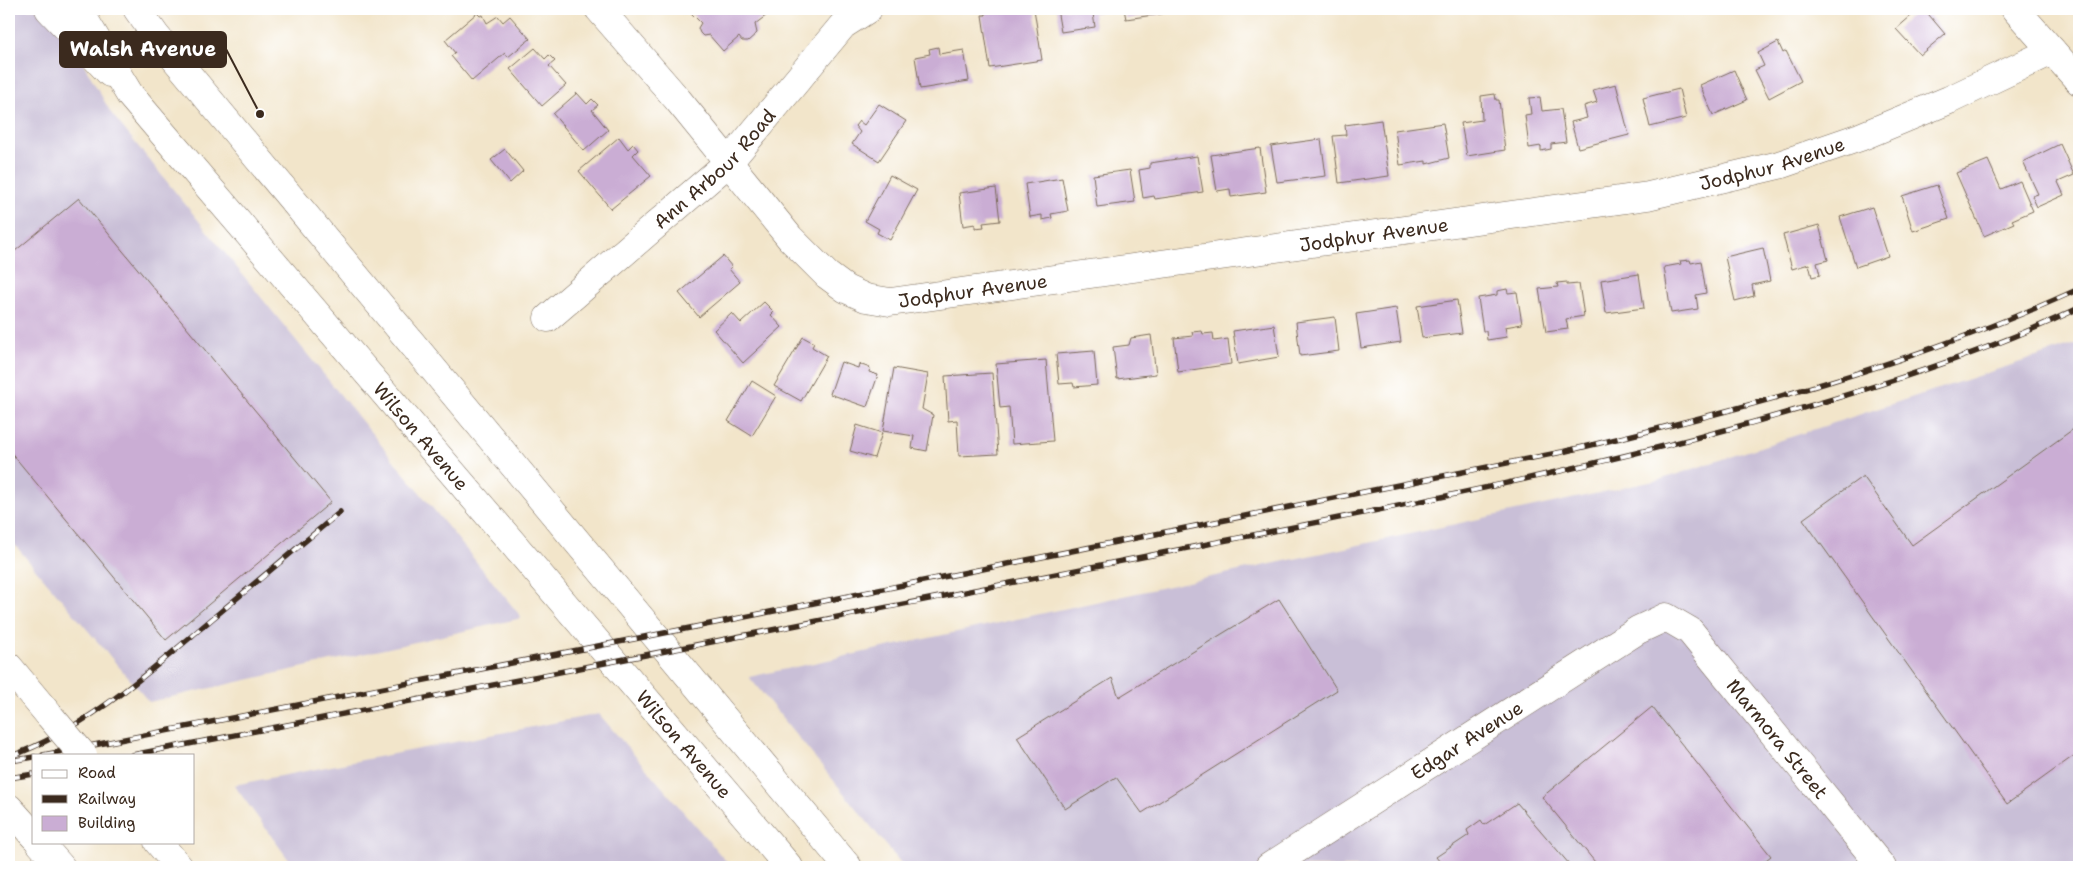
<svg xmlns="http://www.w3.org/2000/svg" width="2088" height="876" viewBox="0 0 2088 876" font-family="'Shantell Sans',sans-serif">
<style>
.industrial{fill:#c9bfd7}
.building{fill:#caadd4}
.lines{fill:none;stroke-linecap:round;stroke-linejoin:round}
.minor-casing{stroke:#7b6b5a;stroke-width:29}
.major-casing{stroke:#7b6b5a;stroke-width:29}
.highway-casing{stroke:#7b6b5a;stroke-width:29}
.minor{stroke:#fff;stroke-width:28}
.major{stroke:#fff;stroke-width:28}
.highway{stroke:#fff;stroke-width:28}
.rail-casing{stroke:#3b2a1e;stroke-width:5.5}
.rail{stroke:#fff;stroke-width:4;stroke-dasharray:11;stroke-linecap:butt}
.highway-bridge-casing{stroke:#7b6b5a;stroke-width:29;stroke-linecap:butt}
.highway-bridge{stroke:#fff;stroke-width:28}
.labels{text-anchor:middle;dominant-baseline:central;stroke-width:5;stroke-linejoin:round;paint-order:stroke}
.street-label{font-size:19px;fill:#3b2a1e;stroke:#fff}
.leader{fill:none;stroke:#3b2a1e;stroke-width:2}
.callout-dot{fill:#3b2a1e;stroke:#fff;stroke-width:2}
.callout{fill:#3b2a1e;stroke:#3b2a1e;stroke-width:2}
.callout-label{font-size:20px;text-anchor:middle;font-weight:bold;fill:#fff}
</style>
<rect width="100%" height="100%" fill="#fff"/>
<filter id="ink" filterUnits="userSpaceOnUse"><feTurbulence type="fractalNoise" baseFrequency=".02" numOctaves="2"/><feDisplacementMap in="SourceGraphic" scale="10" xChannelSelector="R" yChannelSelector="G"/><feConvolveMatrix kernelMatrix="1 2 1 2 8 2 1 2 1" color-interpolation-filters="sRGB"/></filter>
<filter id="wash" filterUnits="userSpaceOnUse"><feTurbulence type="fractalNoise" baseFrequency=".0096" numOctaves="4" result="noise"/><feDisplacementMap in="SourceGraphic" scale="20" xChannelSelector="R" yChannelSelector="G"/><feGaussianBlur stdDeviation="1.12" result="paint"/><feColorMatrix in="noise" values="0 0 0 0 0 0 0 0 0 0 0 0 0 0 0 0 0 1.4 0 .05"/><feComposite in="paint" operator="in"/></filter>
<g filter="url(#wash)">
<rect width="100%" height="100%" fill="#f2e5ca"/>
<g class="industrial">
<path d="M9,9H53L111,113L522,618L149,702L9,538Z"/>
<path d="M2079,343V867H904L749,677L1659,480Z"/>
<path d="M599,714L731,867H294L234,785Z"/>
</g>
<g id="blocks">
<g class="building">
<path d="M687,9H761L767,15L755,24L757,33L748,41H742L739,37L723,51L709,35L703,36L700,33L698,28L701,23Z"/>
<path d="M985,9H1034L1042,60L990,68L982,15H986Z"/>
<path d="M1057,9H1109V11L1093,13L1095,27L1061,32Z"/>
<path d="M1124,9H1174V12L1126,19Z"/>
<path d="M1919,9H1924L1945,34L1920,55L1896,29Z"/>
<path d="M477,13L480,16L483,15L487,23L498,16L503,22L510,16L530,39L508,57L505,53L472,81L451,56L455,53L445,40Z"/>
<path d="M1778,42L1783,53L1786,51L1801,81L1769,98L1755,70L1764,66L1758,53Z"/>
<path d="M938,47L939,54L964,50L969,81L920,89L915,57L930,54L929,49Z"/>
<path d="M535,48L545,59L549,55L555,61L549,66L566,85L542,106L510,69Z"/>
<path d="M1734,70L1747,100L1713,115L1700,85Z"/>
<path d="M1616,84L1629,135L1578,148L1571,122L1587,118L1584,106L1597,102L1593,90Z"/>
<path d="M1679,89L1686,118L1650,127L1643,98Z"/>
<path d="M577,93L587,104L592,99L598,105L592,110L608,130L584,151L553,114Z"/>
<path d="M1495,94L1496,100H1499L1505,150L1467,156L1461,123L1482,120L1481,96Z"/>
<path d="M1540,97L1542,111L1561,109L1566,142L1551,144V149L1541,151V146L1529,148L1525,115L1531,114L1529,98Z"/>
<path d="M879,104L906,121L879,161L852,144L860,132L855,126L859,121L864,125Z"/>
<path d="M1381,120L1389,176L1339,183L1333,136L1346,135L1345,125Z"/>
<path d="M1443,123L1449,158L1426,164V161L1400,165L1395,130Z"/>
<path d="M619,137L628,149L633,144L638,150L633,155L651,176L611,209L579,171Z"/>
<path d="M1321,139L1326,176L1277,182L1271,146Z"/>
<path d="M2060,144L2074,175L2058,182L2064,195L2037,207L2032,196L2038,194L2023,162Z"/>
<path d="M1260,148L1266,192L1231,197L1230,189L1217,191L1211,155Z"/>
<path d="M505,149L523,171L510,183L491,160Z"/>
<path d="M1197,156L1203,192L1155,199L1154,196L1143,198L1139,170L1150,168V163Z"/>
<path d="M1988,160L2001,189L2020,181L2033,211L2012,220L2014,223L1984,236L1956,173Z"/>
<path d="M1130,170L1135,202L1097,207L1093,175Z"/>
<path d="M890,175L917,190L890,240L877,233L879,229L865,221Z"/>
<path d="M1062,178L1068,211L1051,214L1052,218L1042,220V215L1030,217L1025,184Z"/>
<path d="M1937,185L1949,219L1913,231L1902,196Z"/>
<path d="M996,188L1000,221L983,223L984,227L975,228V224L963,226L959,193Z"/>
<path d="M79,198L331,502L166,640L9,450V256Z"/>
<path d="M1872,207L1888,256L1856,267L1840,217Z"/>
<path d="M1819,225L1828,260L1817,263L1820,275L1812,277L1809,264L1792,269L1783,235Z"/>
<path d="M1763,248L1770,281L1752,285L1754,296L1735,301L1725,257Z"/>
<path d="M723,256L732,267L729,269L740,282L699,317L679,293Z"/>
<path d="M1690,260L1691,263L1701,261L1706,293L1696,295L1698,309L1671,313L1664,267L1681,264L1680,261Z"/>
<path d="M1639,274L1644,308L1606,313L1601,280Z"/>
<path d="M1567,282V285L1579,284L1584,316L1566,319L1568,329L1546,332L1539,289L1558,287L1557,283Z"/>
<path d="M1507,289L1508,293L1517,292L1522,324L1505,327L1507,337L1487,340L1486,331H1483L1478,298L1497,295V291Z"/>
<path d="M1457,300L1462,333L1422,338L1417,306Z"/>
<path d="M764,302L774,312L771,315L782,327L743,363L714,330L732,313L741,323Z"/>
<path d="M1396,308L1401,342L1361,348L1356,314Z"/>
<path d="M1335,317L1339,351L1300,356L1296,322Z"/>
<path d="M1274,325L1279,357L1238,364L1233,331Z"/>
<path d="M1202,331L1203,334L1213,333L1214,341L1228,339L1231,364L1178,372L1174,338L1193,336L1192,332Z"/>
<path d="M1151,335L1156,374L1117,379L1113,347L1129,345L1131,338Z"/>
<path d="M803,337L814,343L812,347L827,356L801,401L774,386Z"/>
<path d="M1094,351L1097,385L1074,387L1073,383L1059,384L1056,354Z"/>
<path d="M1046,360L1053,441L1012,444L1009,407L1000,408L996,364Z"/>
<path d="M841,362L858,368L859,364L870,368L869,372L878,375L867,407L830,394Z"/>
<path d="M894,368L928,374L922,409L933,415L927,451L912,448L914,436L883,431Z"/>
<path d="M992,373L998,454L959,456L957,420L948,421L945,376Z"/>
<path d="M752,381L776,396L752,436L728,421Z"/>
<path d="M857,425L882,433L874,458L850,451Z"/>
<path d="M2079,425V752L2007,804L1803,519L1863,476L1912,545Z"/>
<path d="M1279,599L1337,690L1142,813L1116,777L1065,809L1017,737L1112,678L1119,697Z"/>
<path d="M1652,707L1771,856L1757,867H1599L1542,797Z"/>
<path d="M1517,803L1570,865L1567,867H1444L1436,857L1469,835L1467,830L1481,820L1484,825Z"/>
</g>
</g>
</g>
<g filter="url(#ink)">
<use href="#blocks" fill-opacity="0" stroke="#7b6b5a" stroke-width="1"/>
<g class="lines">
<g class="minor-casing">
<g id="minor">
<path d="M49,9L110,73"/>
<path id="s1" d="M599,9L678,100L790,238L827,275L846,289L866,298L890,302L1648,196L1779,165L1860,137L1949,100L2052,51"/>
<path d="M2015,9L2079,81"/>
<path id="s2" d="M548,318L729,162L843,25L868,9"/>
<path id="s3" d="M1269,867L1638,630L1666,617L1690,631L1882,867"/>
</g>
</g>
<g class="major-casing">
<g id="major">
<path id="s4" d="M78,9L130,95L789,867"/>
<path d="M137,9L156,36L848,867"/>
</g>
</g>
<g class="highway-casing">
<g id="highway">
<path d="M9,667L49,715"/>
<path d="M9,808L34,836"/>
<path d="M39,842L61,867"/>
<path d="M158,842L179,867"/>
</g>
</g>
<use href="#minor" class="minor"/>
<use href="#major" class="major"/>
<use href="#highway" class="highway"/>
<g class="rail-casing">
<g id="rail">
<path d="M43,755L700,626L1562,452C1739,410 1913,365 2079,289"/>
<path d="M132,755C491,686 849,615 1208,544C1405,505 1603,467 1796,410C1892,382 1989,351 2079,308"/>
<path d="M9,757C83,730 141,679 200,629C247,590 294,551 340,512"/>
<path d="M16,760L34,757"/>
<path d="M9,778L34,774"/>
</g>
</g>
<use href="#rail" class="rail"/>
<g class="highway-bridge-casing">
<path id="highway-bridge" d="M49,715L83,755"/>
</g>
<use href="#highway-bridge" class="highway-bridge"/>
</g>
</g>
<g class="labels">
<g class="street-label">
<text stroke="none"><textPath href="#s1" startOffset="1314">Jodphur Avenue</textPath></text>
<text stroke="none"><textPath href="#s2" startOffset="224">Ann Arbour Road</textPath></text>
<text stroke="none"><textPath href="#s1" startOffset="909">Jodphur Avenue</textPath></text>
<text stroke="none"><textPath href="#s1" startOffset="504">Jodphur Avenue</textPath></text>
<text stroke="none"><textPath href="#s4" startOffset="549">Wilson Avenue</textPath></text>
<text stroke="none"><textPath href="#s3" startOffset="636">Marmora Street</textPath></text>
<text stroke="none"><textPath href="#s3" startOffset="235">Edgar Avenue</textPath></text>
<text stroke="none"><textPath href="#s4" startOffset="954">Wilson Avenue</textPath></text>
</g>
</g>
<path class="leader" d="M260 114L226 49"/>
<circle class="callout-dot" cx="260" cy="114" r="5"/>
<rect class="callout" x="60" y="32" width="166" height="35" rx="5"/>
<g class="callout-label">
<text x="143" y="56">Walsh Avenue</text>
</g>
<rect width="2088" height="876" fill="none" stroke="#fff" stroke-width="30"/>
<rect x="32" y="754" width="162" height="90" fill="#ffffff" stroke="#b1aaa5"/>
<rect x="42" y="770" width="25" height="8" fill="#ffffff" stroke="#b1aaa5"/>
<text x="78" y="778" font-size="15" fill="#3b2a1e">Road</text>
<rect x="42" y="795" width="25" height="8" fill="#3b2a1e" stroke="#b1aaa5"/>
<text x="78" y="804" font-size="15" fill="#3b2a1e">Railway</text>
<rect x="42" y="816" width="25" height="15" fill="#caadd4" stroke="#b1aaa5"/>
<text x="78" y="828" font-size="15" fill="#3b2a1e">Building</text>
</svg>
